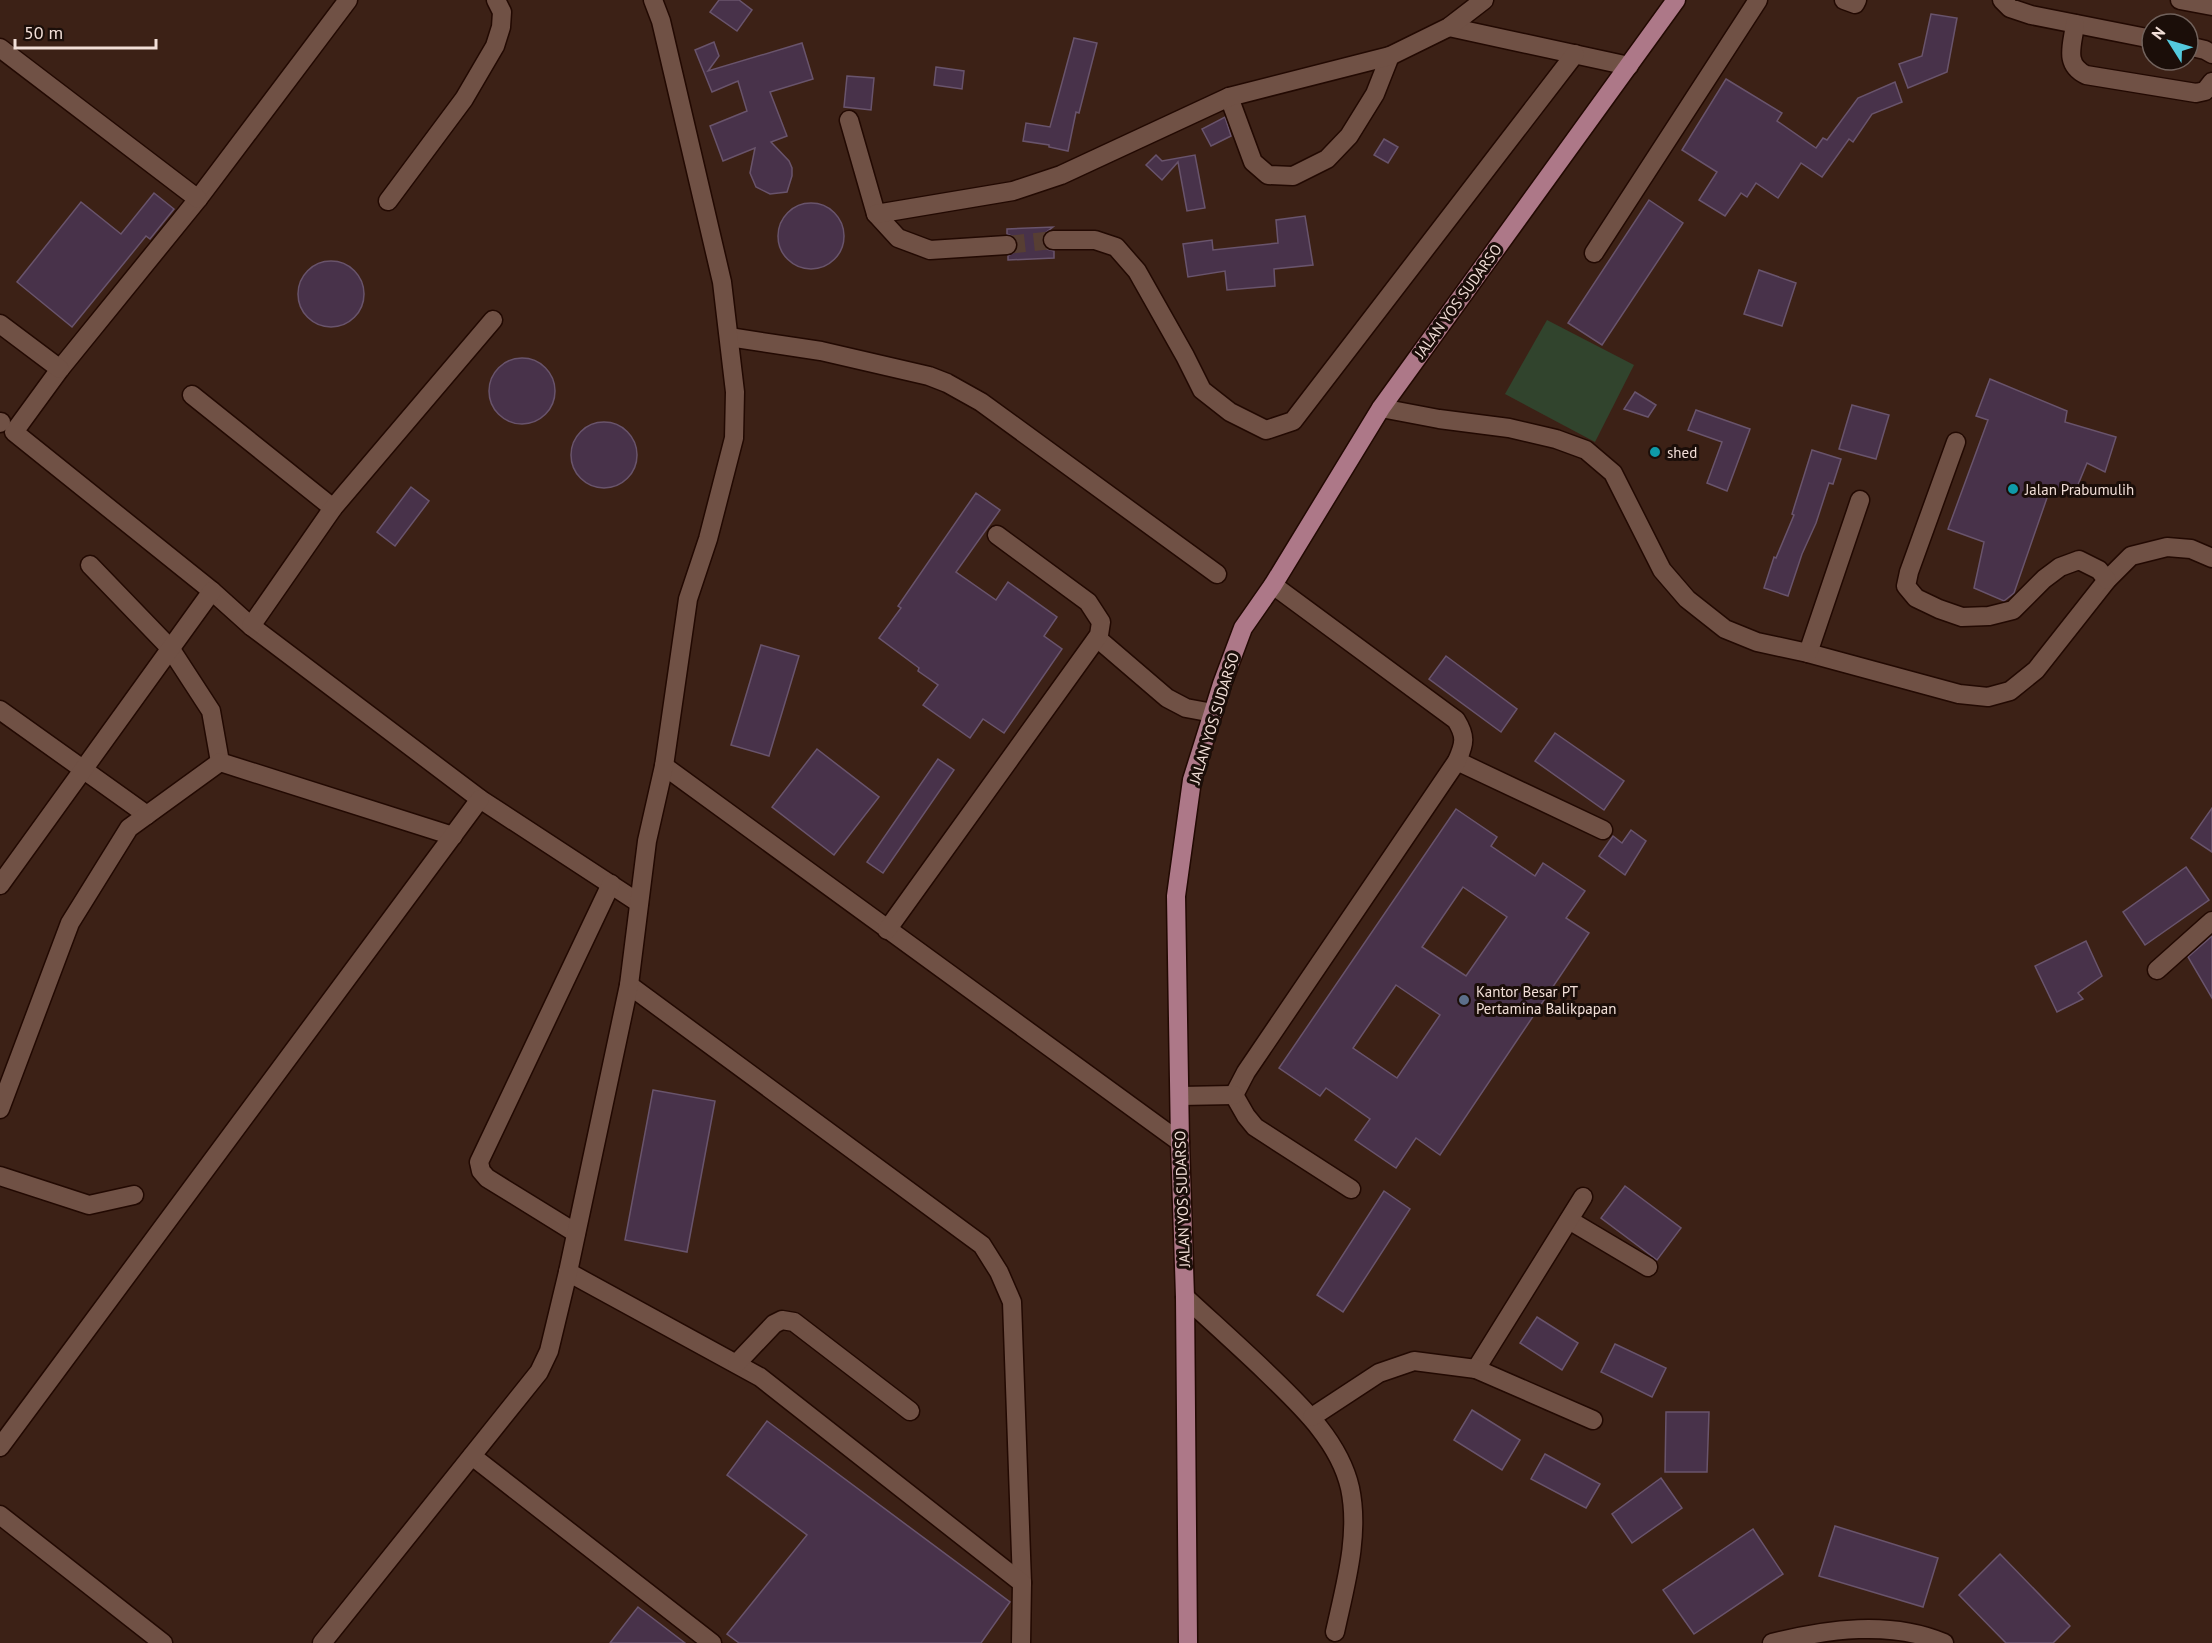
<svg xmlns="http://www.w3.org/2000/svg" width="2212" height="1643" viewBox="0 0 2212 1643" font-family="'PT Sans',sans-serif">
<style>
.green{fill:#31442d}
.building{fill:#48324a;stroke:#69546c;stroke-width:1.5;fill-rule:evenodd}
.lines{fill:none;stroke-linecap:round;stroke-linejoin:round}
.minor-tunnel{stroke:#573e33;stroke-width:18;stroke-dasharray:18 9;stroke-linecap:butt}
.minor-casing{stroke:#220902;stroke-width:21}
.major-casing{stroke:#220902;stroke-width:21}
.minor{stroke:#705145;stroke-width:18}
.major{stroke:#ad7888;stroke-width:18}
.culture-dot{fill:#0f9aa8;stroke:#1b0e09;stroke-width:2}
.service-dot{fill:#5c6f8a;stroke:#1b0e09;stroke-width:2}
.labels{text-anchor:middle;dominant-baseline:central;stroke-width:6;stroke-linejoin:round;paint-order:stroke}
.street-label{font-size:15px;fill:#f2dfd8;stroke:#1b0e09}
.poi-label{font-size:15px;fill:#f2dfd8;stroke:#1b0e09;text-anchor:start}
</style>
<rect width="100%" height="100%" fill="#3c2116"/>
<path class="green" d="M1547,320L1634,365L1595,442L1505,394Z"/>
<g class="building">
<path d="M719,0H739L752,10L737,31L710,12Z"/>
<path d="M1931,14L1957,18L1947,72L1908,88L1899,64L1922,56Z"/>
<path d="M1074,38L1097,43L1079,113L1076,112L1068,151L1049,147V145L1023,141L1026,123L1050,127Z"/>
<path d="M714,42L719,56L708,71L802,43L813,79L770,92L787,136L771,142L789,161L792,168V176L787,192L770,194L756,187L750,173L755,148L723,161L710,126L747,111L738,81L712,92L695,50Z"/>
<path d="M936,67L964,71L962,89L934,85Z"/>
<path d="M847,76L874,78L871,110L844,107Z"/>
<path d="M1726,79L1782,113L1777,121L1816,148L1823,138L1827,140L1858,98L1895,82L1902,102L1872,114L1853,142L1849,139L1822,177L1801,163L1778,198L1756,183L1747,197L1741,193L1725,216L1699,200L1717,172L1682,150Z"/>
<path d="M1225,117L1231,136L1211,146L1202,129Z"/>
<path d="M1384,139L1398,147L1388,163L1374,155Z"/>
<path d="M1156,155L1162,161L1195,155L1205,208L1187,211L1178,162L1162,180L1146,165Z"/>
<path d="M154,193L174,209L150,239L146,236L72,327L17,282L81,202L121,234Z"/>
<path d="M1649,200L1683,223L1602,345L1568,323Z"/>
<circle cx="811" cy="236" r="33"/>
<path d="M1305,216L1313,265L1274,269L1275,286L1227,290L1225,271L1188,277L1183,244L1212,240L1213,250L1278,243L1276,220Z"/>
<path d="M1053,227L1044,234L1042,241L1047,249L1054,251V258L1008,260V256L1017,250L1018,245L1016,238L1007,234V229Z"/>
<circle cx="331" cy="294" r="33"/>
<path d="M1759,270L1796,283L1782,326L1744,314Z"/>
<circle cx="522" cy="391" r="33"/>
<path d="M1990,379L2067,411L2065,422L2116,437L2105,472L2087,463L2077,487L2066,484L2062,494L2049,492L2014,593L2004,601L1974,588L1984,542L1948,529L1988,420L1976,416Z"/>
<path d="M1635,392L1656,405L1648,417L1624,409Z"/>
<path d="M1852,405L1889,415L1876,459L1839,449Z"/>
<path d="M1696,410L1750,429L1727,491L1707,483L1722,442L1688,430Z"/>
<circle cx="604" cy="455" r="33"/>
<path d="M1812,450L1841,459L1833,484L1829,483L1816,523L1802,554L1788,596L1764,588L1774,557L1776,558L1794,515L1792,514Z"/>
<path d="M411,487L429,501L395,546L377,532Z"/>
<path d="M976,493L1000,510L956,572L996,600L1008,582L1057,617L1044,636L1062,649L1004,733L983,719L970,738L923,705L938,685L918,671L919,668L879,638L901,608L898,606Z"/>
<path d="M761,645L799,656L769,756L731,745Z"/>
<path d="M1446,656L1517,709L1501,732L1429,679Z"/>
<path d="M1555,733L1624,781L1604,810L1535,761Z"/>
<path d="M817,749L879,797L834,855L772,807Z"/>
<path d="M938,759L954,770L883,873L867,862Z"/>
<path d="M2212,808V852L2191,838Z"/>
<path d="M1456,809L1497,837L1491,846L1535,876L1543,863L1585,891L1566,918L1589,933L1440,1155L1416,1138L1396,1168L1355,1140L1370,1119L1326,1088L1320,1096L1279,1068ZM1463,887L1507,917L1466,976L1422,947ZM1396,985L1440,1015L1397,1078L1353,1048Z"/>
<path d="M1631,830L1646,841L1625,875L1599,856L1613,836L1622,843Z"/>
<path d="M2186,867L2209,900L2145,945L2123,912Z"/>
<path d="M2212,936V998L2188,957Z"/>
<path d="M2086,941L2102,976L2078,993L2083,999L2057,1012L2035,966Z"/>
<path d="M653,1090L715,1101L687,1252L625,1240Z"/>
<path d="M1625,1186L1681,1228L1657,1260L1601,1218Z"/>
<path d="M1384,1191L1410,1209L1343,1312L1317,1295Z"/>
<path d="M1537,1317L1578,1343L1562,1370L1520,1343Z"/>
<path d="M1615,1344L1666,1368L1652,1397L1601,1372Z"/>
<path d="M1472,1410L1520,1440L1502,1470L1454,1440Z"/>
<path d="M1666,1412H1709L1707,1472H1665Z"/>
<path d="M767,1421L1010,1602L981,1643H739L727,1634L807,1535L727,1475Z"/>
<path d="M1545,1454L1600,1484L1586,1508L1531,1479Z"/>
<path d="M1661,1478L1682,1508L1632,1543L1612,1514Z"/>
<path d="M1835,1526L1938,1558L1923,1607L1819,1576Z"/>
<path d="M1753,1529L1783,1574L1694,1634L1663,1590Z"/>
<path d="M2000,1554L2070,1626L2053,1643H2006L1959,1595Z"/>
<path d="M638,1607L685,1643H610Z"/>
</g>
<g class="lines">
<path class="minor-tunnel" d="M1007,245L1053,240"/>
<g class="minor-casing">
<g id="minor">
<path d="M348,0L198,199L60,369L14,432L212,591L251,626L480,799L639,903"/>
<path d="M1844,0L1855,4L1857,0"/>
<path d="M2002,0L2010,8L2031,15L2152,39"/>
<path d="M2180,0L2212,6"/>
<path d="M2075,24C2073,44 2063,64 2086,75L2196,93L2205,91L2212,82"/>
<path d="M1449,27L1629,66"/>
<path d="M2188,46L2205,50L2212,54"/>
<path d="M0,48L198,199"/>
<path d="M1229,97L1253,162L1268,175L1293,176L1327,159L1349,136L1375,94L1390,56"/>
<path d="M849,120L876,214L898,238L930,250L1007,245"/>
<path d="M388,201L464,99L495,46L501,27L502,12L496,0"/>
<path d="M876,214L1013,191L1061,175L1229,97L1390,56L1449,27L1484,0"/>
<path d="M1053,240H1095L1116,247L1137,271L1185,356L1202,390L1230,412L1266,430L1293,421L1575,54"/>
<path d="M1594,253L1758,0"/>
<path d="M0,324L60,369"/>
<path d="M729,337L821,351L929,376L947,383L981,402L1217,574"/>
<path d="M192,395L333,508"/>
<path d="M1381,408L1439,419L1509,428L1556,439L1586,450L1613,473L1662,570L1687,599L1725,629L1757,642L1808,653L1959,694L1988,697L2010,691L2036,670L2107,580L2131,556L2167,547L2191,549L2212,558"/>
<path d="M0,423L1,422"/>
<path d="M1956,442L1909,572L1906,586L1916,598L1939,609L1962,617L1989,616L2013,610L2044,579L2060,567L2079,560L2099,570L2107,580"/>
<path d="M90,565L170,648L211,711L220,762"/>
<path d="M251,626L333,508L493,320"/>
<path d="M1097,638L1167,698L1186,708L1213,713"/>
<path d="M1808,653L1860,500"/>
<path d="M0,710L147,815"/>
<path d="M1457,761L1603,830"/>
<path d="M664,766L1180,1142"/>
<path d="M0,885L212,591"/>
<path d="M887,930L1099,635L1101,622L1088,602L997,535"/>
<path d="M2157,970L2212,921"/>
<path d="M629,985L982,1245L999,1272L1012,1302L1022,1583"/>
<path d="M1234,1095L1246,1072L1457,761C1465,743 1466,736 1456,720L1273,585"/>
<path d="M1234,1095L1246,1116L1255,1127L1351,1189"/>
<path d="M1180,1096L1234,1095"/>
<path d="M0,1109L70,923L129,828L220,762L453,836"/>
<path d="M0,1176L89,1205L134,1195"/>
<path d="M1569,1220L1648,1267"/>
<path d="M576,1233L487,1178L481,1171L479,1162L611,884"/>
<path d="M568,1272L760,1377L1022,1583L1021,1643"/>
<path d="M1185,1297C1212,1322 1239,1346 1265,1371C1299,1404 1339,1440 1350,1488C1360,1535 1345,1586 1335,1632"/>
<path d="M737,1363L774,1324L782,1320L794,1322L910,1411"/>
<path d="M1476,1369L1583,1197"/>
<path d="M1312,1417L1379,1373L1414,1361L1476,1369L1593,1420"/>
<path d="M0,1447L480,799"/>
<path d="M472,1456L712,1643"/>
<path d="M0,1515L163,1643"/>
<path d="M322,1643L539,1372L549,1351L568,1272L629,985L647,841L664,766L688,599L708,539L734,438L735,392L722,282L661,21L653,0"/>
<path d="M1772,1643C1827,1629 1890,1620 1944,1643"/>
</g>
</g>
<g class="major-casing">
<path id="major" d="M1188,1643L1185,1297L1180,1142L1176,896L1192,780L1222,684L1243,628L1273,585L1381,408L1676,0"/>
</g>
<use href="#minor" class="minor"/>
<use href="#major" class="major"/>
</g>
<g class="culture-dot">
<circle cx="1655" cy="452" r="6"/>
<circle cx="2013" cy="489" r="6"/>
</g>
<circle class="service-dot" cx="1464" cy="1000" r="6"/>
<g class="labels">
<g class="street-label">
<text transform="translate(1458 301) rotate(-54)">JALAN YOS SUDARSO</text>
<text transform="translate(1214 718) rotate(-73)">JALAN YOS SUDARSO</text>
<text transform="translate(1182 1199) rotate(-92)">JALAN YOS SUDARSO</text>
</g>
<g class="poi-label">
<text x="1667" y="452">shed</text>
<text x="2025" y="489">Jalan Prabumulih</text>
<text x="1476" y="991">Kantor Besar PT<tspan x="1476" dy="17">Pertamina Balikpapan</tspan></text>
</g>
</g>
<g transform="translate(2170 42) rotate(307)"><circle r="28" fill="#1b0e09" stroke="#71625c" stroke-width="1.5"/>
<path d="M0-4.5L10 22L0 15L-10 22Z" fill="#54cade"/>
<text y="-9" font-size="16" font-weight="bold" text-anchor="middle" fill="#f2dfd8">N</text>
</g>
<path d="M15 39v9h141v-9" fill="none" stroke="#f2dfd8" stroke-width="3"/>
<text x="24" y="39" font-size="18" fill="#f2dfd8" stroke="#1b0e09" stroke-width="4.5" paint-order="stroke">50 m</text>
</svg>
